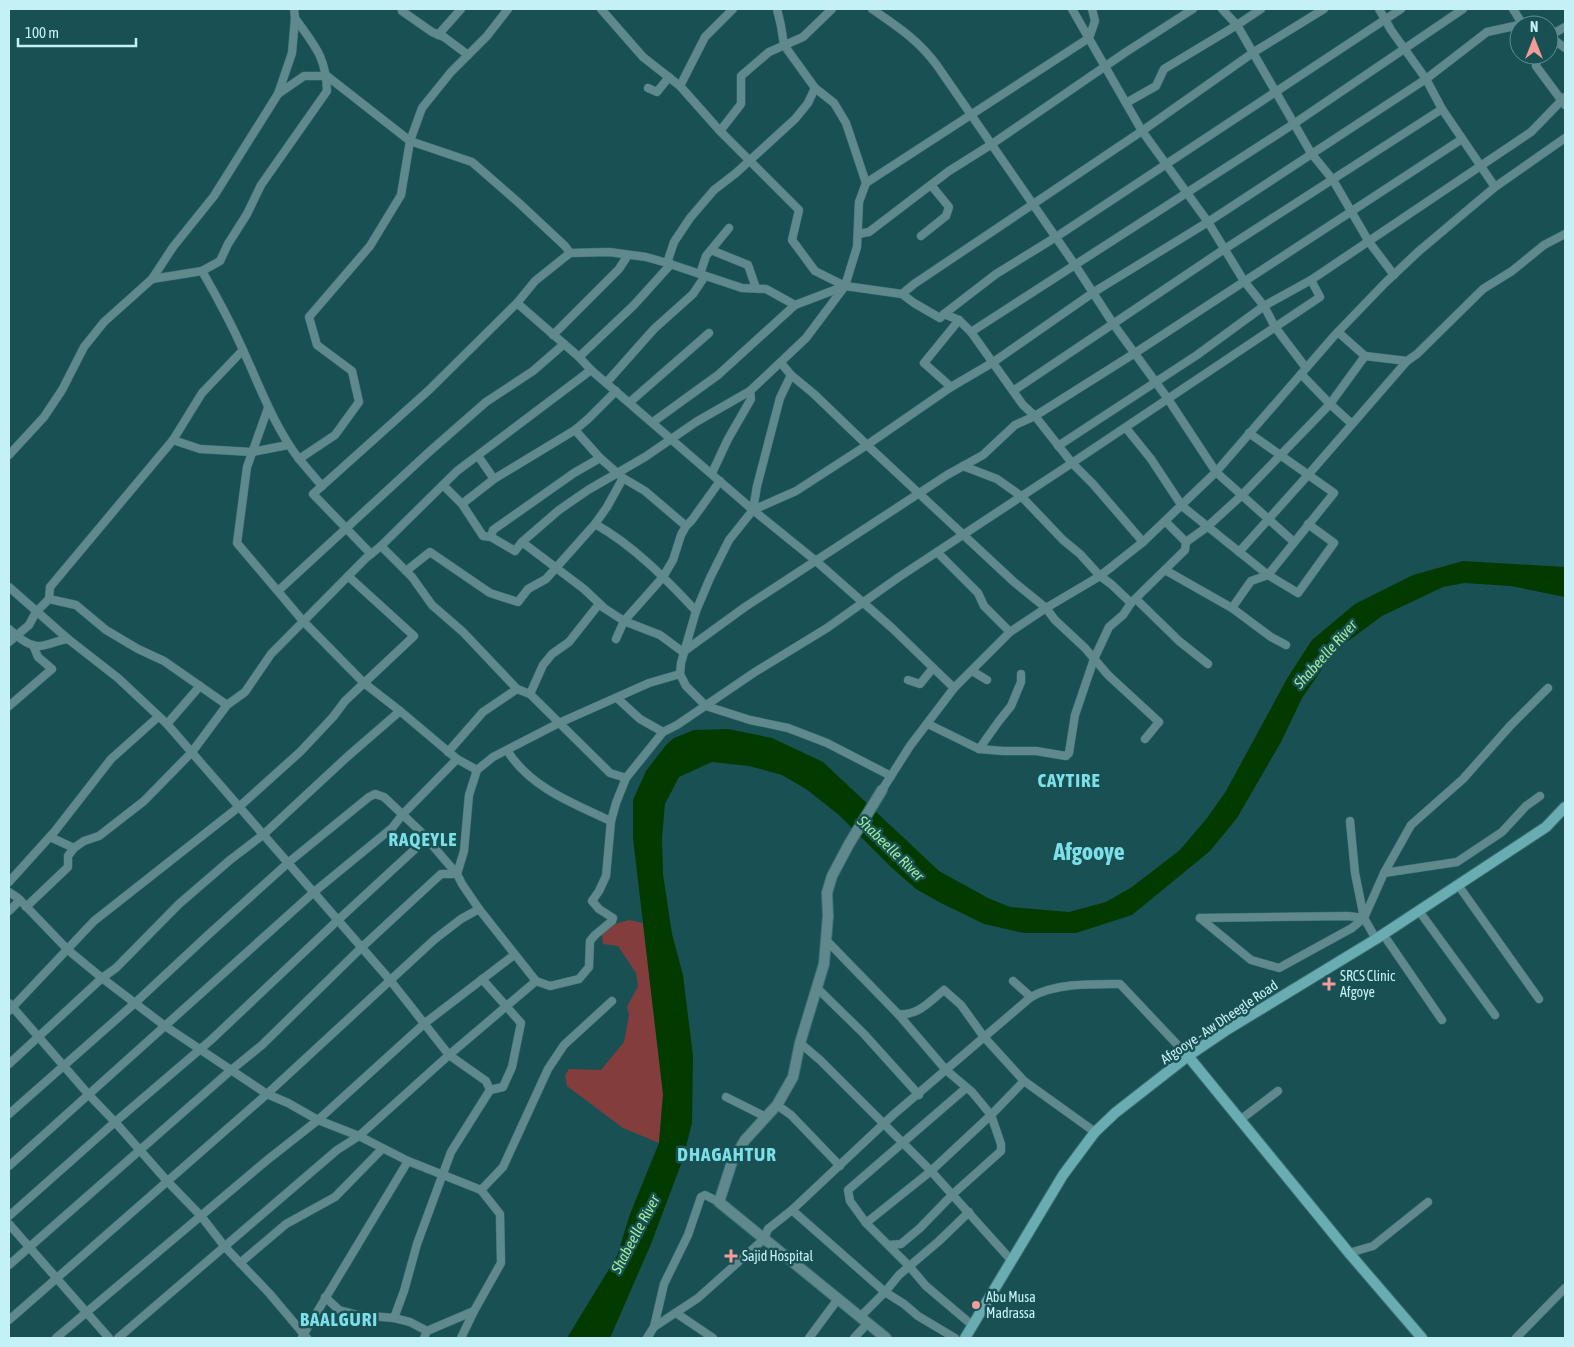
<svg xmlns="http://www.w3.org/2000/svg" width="1574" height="1347" viewBox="0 0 1574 1347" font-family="'Asap Condensed',sans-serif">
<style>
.green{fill:#833d3d}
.water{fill:#033a00}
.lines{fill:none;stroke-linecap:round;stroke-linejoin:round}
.minor-casing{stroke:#3b7074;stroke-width:9}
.tertiary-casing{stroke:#3b7074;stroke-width:12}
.secondary-casing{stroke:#3b7074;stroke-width:12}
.minor{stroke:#5f898c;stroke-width:8}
.tertiary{stroke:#5f898c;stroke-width:10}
.secondary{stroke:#69adb2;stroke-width:10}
.poi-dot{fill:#f59b98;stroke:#195054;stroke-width:2}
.labels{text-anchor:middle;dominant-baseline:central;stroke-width:5;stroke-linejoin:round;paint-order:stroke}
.poi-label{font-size:14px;fill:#c4f1f5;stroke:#195054;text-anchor:start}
.street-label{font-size:14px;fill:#c4f1f5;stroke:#195054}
.water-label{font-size:15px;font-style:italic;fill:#a2eb99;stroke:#195054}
.district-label{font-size:19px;font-weight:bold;letter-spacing:1px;fill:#7de0e8;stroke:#195054}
.town-label{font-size:24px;font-weight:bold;fill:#7de0e8;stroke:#195054}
</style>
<rect width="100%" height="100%" fill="#195054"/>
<path class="green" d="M629,920L643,923L663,1094L659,1143L623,1128L567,1086L565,1075L569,1069L601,1070L624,1042L629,1015L627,1007L638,986L636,973L618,946L603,944L602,935L615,924Z"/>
<path class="water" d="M1463,561L1565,567V597L1511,586L1464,583L1443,587L1382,616L1344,644L1329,659L1302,698L1281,742L1237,818L1210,851L1132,915L1076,933H1024L984,924L939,902L916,889L892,868L839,815L806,789L782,775L749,766L712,762L679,777L665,804L662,838L663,874L672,934L683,975L693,1056L692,1123L683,1159L651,1244L610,1338H567L617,1256L630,1214L659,1143L663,1094L633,838V800L646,771L666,745L674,738L694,730L728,729L772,738L823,762L939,871L988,898L1010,907L1069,912L1106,902L1132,887L1180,850L1207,818L1226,791L1288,677L1312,640L1355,604L1413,575Z"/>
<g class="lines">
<g class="minor-casing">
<g id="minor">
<path d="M601,9L643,57L680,86L720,131L799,210L792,240L815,271L845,286L902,294L914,303L940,318L944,314L959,320L971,332L1023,405L1035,416L1072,463L1093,484L1143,542"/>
<path d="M777,9L781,26L784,45L815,88L834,103L846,123L866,183L859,202L857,247L845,286L806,338L750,391L696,422L645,457L588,490L559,510L522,542L584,589L604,608L624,621L660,635L683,652L745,607L947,475L983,455L1015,425L1035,416L1135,353L1462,139"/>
<path d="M872,9C898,27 917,39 936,64L1075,265L1114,325L1168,399L1216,472L1294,542"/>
<path d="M1072,9L1142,131L1208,222L1244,281L1264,306L1275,327L1306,368"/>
<path d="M1222,9L1237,25L1311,153L1333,180L1369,242L1394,275"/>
<path d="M1379,9L1391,30L1426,79L1442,109L1495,187"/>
<path d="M1513,9L1523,25"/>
<path d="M402,11L432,32L444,37L468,55"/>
<path d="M1565,27L1549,36L1565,48"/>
<path d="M438,35L461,9"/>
<path d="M1537,55L1536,66L1565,105"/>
<path d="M680,86L705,37L733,9"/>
<path d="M648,88L657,92L669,77"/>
<path d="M278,94L304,76H327L410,141L472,162L519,203L565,246L570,253"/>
<path d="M1126,103L1156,86L1164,69L1237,25L1261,9"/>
<path d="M720,131L741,104V76L769,52L803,37L832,9"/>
<path d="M866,183L1089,38L1095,21L1092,9"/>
<path d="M858,234L869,232L949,171L992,144L1126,52L1193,9"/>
<path d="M921,236L946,216L949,207L931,185"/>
<path d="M711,250L748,265L756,288"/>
<path d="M667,263L674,242L690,218L714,190L736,173L795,119L808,103L815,88"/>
<path d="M202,271C217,297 231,323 243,350C260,387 274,426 299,459L335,435L359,402L352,371L317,345L309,317L370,246L401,195L410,141L422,108L451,72L487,36L508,9"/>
<path d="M700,274L706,256L729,228"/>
<path d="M152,279L202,271L220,261L228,244L247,214L261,185L327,91C326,56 314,45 295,18"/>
<path d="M902,294L914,284L1142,131L1254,52L1324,9"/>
<path d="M517,303L579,357L591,370L753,510L816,561L892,628L954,688"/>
<path d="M944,314L996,274L1056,237L1401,9"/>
<path d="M971,332L1295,123L1463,9"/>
<path d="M1338,332L1365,356L1407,361"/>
<path d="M553,335L619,269L628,255"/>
<path d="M579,357L634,305L671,264"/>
<path d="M781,363L791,375L814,394L867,445L1014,582L1046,608L1055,620L1085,648L1108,675L1159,722L1145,739"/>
<path d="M1301,374L1330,404L1352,424"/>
<path d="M606,383L654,329L693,294L705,276"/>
<path d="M951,387L924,363L959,320"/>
<path d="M1013,391L1223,250L1442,109"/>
<path d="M630,402L709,333"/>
<path d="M268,408L247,467L237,543L303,621L364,683L400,711L457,759L477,770"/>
<path d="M653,422L718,375L795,305"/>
<path d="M1126,428L1151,459L1182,506L1268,575L1298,593L1334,543L1308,524"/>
<path d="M575,430L600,458L623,478L645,491L686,526"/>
<path d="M173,440L200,449L252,452L288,445"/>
<path d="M1058,446L1197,355L1264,306L1311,280L1531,132L1565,97"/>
<path d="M9,455L44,417L62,390L84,347L104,322L152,279L173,247L214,196L278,94L292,53L295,18L294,9"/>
<path d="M478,456L494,479"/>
<path d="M299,459L322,486L429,390L517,303L535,281L570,253L609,252L646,257L667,263L742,288L766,289L795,305L845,286"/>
<path d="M963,466L997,479L1021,496L1063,540L1080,554L1100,576L1111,584L1131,603"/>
<path d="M712,473L728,439L751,399L750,391"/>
<path d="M443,485L462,504L483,536L491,537"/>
<path d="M322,486L313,494L371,554"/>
<path d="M462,504L494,479L575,430L588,419L616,391"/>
<path d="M753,510L757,486L780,398L791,375"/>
<path d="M595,524C633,545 666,579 696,611"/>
<path d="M522,542L515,551L491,537L493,530L574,473L600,458"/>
<path d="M1186,542L1207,527L1241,496L1330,404L1365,356"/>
<path d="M381,546L412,577L432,605L463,632L517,689L530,694L610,773L626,778"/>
<path d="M937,552L978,593L984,606L1010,632"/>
<path d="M1239,552L1308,475L1407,361L1417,354L1483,289L1512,271L1544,245L1565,234"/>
<path d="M1165,570L1232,608L1271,637L1286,645"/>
<path d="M406,571L430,552L490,593L518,602L528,589L546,579L595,524L607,507L623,478"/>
<path d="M9,587L68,639"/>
<path d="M278,591L429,452L486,402L533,371L564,344"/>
<path d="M49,599L76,605L106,630L138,649L164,661L227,705"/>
<path d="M1136,599L1179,641L1208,664"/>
<path d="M1232,608L1251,581L1268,575L1334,493L1249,433"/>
<path d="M9,629C17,636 29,647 40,646C49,645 59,640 68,639L118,678L167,724L390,980L449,1055L486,1081L490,1090L451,1152L417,1244L404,1291L394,1318"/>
<path d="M616,639L624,621L663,577L673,560L681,535L686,526L692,520L720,481"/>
<path d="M9,642L29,625L36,612L49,599L50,587L173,440L202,393L243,350"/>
<path d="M972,671L987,680"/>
<path d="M908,680L920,684L933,668"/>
<path d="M530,694L543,665L552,654L569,642L599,604"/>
<path d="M617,698L640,719L663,732"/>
<path d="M9,706L52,669L38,657L33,645"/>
<path d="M167,724L200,686"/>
<path d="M928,724L979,749L1003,751H1036L1066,756L1069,753L1075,715L1094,659L1109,627L1123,615L1131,603L1185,550L1186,542L1165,521"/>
<path d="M979,749L999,721L1011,706L1021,682V674"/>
<path d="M507,750C529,787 574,804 611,821"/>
<path d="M448,752L483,712L517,689"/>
<path d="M891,776L827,743L788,728L750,720L706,706L686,686L680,674L681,663L696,611L710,578L729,540L753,510L796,491L867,445L951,387L992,363L1094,292L1208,222L1426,79L1487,32L1519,25"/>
<path d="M882,790L910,746L954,688L1010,632L1046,608L1100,576L1143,542L1216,472L1334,336L1385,283L1419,251L1495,187L1565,138"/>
<path d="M1350,821L1355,873L1364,918L1376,939"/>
<path d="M50,837L74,848L84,841L99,836L144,801L192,752L227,705L245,692L271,654L366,558L381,546L457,471L591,370"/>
<path d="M1384,873L1411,825L1463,779L1510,726L1548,688"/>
<path d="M9,882L55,831L111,759L158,717"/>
<path d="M1458,885L1539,999"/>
<path d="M9,892L18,898L68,950L102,978L165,1026L267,1094L288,1103L318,1120L359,1136L408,1161L481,1190L500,1214L501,1263L474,1311L427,1331L424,1338"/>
<path d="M26,907L68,867V856L74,848"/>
<path d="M9,911L20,900"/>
<path d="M1419,911L1495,1015"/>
<path d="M1200,918L1251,960L1279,968L1352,928L1364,918L1384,873L1457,862L1502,832L1526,806L1540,796"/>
<path d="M1200,918L1348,916L1364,918"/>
<path d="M1383,934L1442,1020"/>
<path d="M827,941L898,1014L946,1070L972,1092L991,1115L1001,1144V1151L953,1194L920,1228L901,1244L889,1245"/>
<path d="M482,979L521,1023L512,1067L503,1087L490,1090"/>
<path d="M1013,981L1031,997"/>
<path d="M817,988L864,1034L919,1095"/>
<path d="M9,1003L89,1095L115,1122L168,1182L201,1216L225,1247L269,1293L307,1338"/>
<path d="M9,1011L94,921L240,806L300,752L333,717L345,701L414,636L348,576"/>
<path d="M898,1014C918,1016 929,1002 944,990L961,1005L984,1037L1024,1081L1095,1132"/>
<path d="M800,1043L820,1060L931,1171L1011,1260"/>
<path d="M9,1064L102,978L116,968L179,904L230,860L264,834L347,757L400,711"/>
<path d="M966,1088L848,1190L850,1201L866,1223L909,1266L926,1286L972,1325"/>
<path d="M726,1097L766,1117"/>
<path d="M777,1105L791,1115L840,1166"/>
<path d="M9,1114L136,1002L208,935L289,862L369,797L375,794L384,797L420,831L457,874L462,884L479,909L536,981L550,986L579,979L589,967L590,941L595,935L612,921L613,918L599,909L592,901L599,891L606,876L611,821L616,803L626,778L663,732L677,725L755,672L827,628L899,577L1072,463L1320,297L1311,280"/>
<path d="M1240,1120L1278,1091"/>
<path d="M9,1166L314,892L392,828L403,814L457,759"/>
<path d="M481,1190L503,1167L548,1069L564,1045L612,1001"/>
<path d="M792,1210L885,1292L904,1304L918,1316L955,1338"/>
<path d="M9,1216L115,1122L211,1040L338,920L427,838"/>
<path d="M866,1223L931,1171L991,1115L1024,1081"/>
<path d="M9,1224L109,1338"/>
<path d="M1349,1253L1373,1246L1428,1202"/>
<path d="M240,1263L286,1224L335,1197L382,1149"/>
<path d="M9,1265L230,1071L262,1045L361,948L441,874H457L464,851L469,795L477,770L493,757L559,723L649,683L680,674"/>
<path d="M325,1297L339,1310L358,1315L394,1318L410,1322L427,1331"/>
<path d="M676,1313L713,1338"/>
<path d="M860,1317L885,1292L899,1275L939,1241L969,1212"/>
<path d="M9,1320L267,1094L435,939L461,919L479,909"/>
<path d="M654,1327L698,1298L764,1239L768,1229L792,1210L893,1115L1031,997C1056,983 1091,984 1120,984L1188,1056"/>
<path d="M302,1337L408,1161"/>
<path d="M56,1338L266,1161L318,1120L425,1023L514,955"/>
<path d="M118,1338L337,1150L359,1136L449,1055L536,981"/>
<path d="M461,1338L474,1311"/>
<path d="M647,1338L654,1327L664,1284L688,1235L701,1197L705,1195L719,1202"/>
<path d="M809,1338L838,1299"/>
<path d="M854,1338L867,1324"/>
<path d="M1516,1338L1565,1288"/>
</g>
</g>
<g class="tertiary-casing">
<path id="tertiary" d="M882,790L849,844L832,876L827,893L828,916L824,964L800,1043L793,1077L777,1105L745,1140L732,1162L719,1202L886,1338"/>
</g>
<g class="secondary-casing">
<g id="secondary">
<path d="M1188,1056L1349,1253L1422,1338"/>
<path d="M965,1338L1063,1175L1095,1132L1115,1113L1188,1056L1225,1031L1376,939L1546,827L1565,807"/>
</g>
</g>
<use href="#minor" class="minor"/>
<use href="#tertiary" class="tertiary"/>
<use href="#secondary" class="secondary"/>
</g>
<g class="poi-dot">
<path d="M1326.5 976.5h5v5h5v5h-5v5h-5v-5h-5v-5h5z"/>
<path d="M728.5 1248.5h5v5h5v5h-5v5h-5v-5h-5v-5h5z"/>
<circle cx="976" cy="1305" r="5"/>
</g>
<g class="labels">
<g class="poi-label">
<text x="1340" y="976">SRCS Clinic<tspan x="1340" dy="16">Afgoye</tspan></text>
<text x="742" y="1256">Sajid Hospital</text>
<text x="986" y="1297">Abu Musa<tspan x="986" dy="16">Madrassa</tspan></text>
</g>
<g class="street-label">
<text transform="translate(1219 1022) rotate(-34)">Afgooye - Aw Dheegle Road</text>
</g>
<g class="water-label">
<text transform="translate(1325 654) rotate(-48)">Shabeelle River</text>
<text transform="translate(891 848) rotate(44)">Shabeelle River</text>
<text transform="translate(635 1234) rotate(-62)">Shabeelle River</text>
</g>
<g class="district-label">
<text x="1069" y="780">CAYTIRE</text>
<text x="423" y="839">RAQEYLE</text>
<text x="727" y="1154">DHAGAHTUR</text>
<text x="339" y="1319">BAALGURI</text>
</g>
<g class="town-label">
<text x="1089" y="851">Afgooye</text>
</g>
</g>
<rect width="1574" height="1347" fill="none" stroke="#c4f1f5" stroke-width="20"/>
<g transform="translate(1534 40)"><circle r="24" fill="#195054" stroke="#5d9094"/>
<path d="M0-4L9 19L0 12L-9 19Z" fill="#f59b98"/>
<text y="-8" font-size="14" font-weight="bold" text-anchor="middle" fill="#c4f1f5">N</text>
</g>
<path d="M18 38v8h118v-8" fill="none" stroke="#c4f1f5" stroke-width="2.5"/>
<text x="25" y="38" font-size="15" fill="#c4f1f5" stroke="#195054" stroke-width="4" paint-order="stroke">100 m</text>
</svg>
